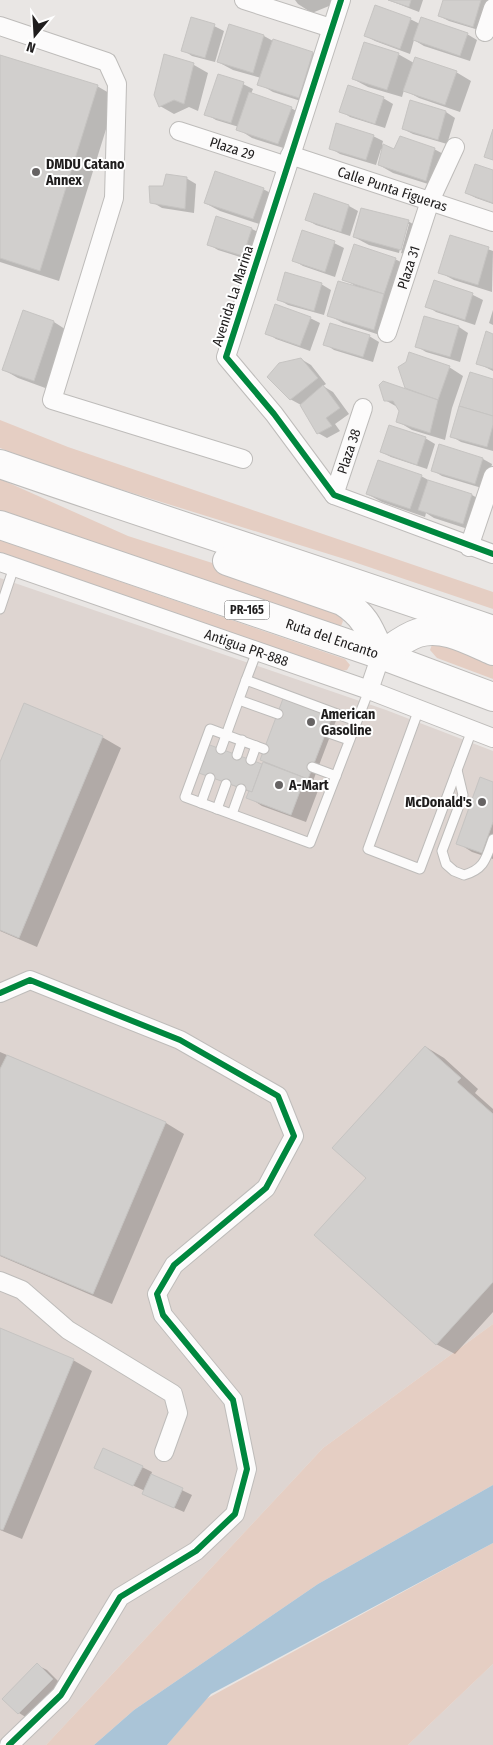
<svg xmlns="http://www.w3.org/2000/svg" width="493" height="1745" viewBox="0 0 493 1745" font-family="'Fira Sans Condensed',sans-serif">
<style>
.built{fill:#ded5d1}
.green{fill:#e5cec3}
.water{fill:#aac4d7}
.shadow{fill:#0003}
.building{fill:#d1cfcd;stroke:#c6c4c2}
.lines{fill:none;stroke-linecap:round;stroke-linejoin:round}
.lane-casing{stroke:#bebcba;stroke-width:11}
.street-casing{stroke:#bebcba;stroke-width:20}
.primary-casing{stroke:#bebcba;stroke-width:30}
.lane{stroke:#fcfbfb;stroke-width:9}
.street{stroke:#fcfbfb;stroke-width:18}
.primary{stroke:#fcfbfb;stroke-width:28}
.cycleway-casing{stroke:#fff;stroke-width:9}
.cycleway{stroke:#00873e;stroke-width:6}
.poi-dot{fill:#666363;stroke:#fff;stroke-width:2}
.labels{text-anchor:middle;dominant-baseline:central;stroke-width:4;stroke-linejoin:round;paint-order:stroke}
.shield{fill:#fff;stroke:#626161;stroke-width:1}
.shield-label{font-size:12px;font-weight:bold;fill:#1f1d1d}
.street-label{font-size:14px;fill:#1f1d1d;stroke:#fff}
.poi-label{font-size:14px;font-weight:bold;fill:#1f1d1d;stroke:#fff;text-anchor:start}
</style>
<rect width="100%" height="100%" fill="#e9e6e4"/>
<g class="built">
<path d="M0,578L386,710L493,751V1324L323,1448L46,1745H0Z"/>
<path d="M493,1664V1745H408Z"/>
</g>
<g class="green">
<path d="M0,420L68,447L493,592V609L351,561L52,468L0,448Z"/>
<path d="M0,479L128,536L322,598L338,611L343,621L341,626L0,517Z"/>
<path d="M0,540L336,656L345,659L350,665L347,670L340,671L0,553Z"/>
<path d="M433,642L493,656V679L437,658L430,650Z"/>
<path d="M493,1324V1485L318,1584L134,1710L94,1745H46L323,1448Z"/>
<path d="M493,1543V1664L408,1745H167L206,1699Z"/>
</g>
<path class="water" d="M493,1485V1543L211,1694L167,1745H94L134,1710L318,1584Z"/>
<g class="shadow">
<path d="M295,0H349L345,12L329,6L312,13L298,4Z"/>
<path d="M388,0H423L419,12Z"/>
<path d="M444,0H491L482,31L449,21L439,16Z"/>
<path d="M410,19L420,24L467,34L477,40L470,61L424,46L414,40L410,54L375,41L366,36Z"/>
<path d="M214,26L224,31L215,62L192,56L183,50Z"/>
<path d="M229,26L264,36L273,41L313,53L327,62L313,105L273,92L259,84L261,78L233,70L218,62Z"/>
<path d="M398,54L414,63L456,72L471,81L460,112L419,98L404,90L402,97L368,87L353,79Z"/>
<path d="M165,55L194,65L208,73L198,111L189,107L174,114L160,106Z"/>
<path d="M0,56L97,86L116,97L59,281L0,262Z"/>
<path d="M243,84L253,89L251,94L291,108L305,116L293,151L252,138L238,129L239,127L216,120L206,114Z"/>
<path d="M383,98L393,104L385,128L350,117L341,111Z"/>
<path d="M446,112L455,118L447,144L413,134L403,129Z"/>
<path d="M373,136L383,141L382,145L395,151L434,149L449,157L441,188L393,173L379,165L383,149H381L376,165L340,154L330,148Z"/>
<path d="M493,172V204L476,198L466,193Z"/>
<path d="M186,178L196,184L194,213L162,208L152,202L164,188Z"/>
<path d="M263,189L278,197L268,227L220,211L205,203Z"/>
<path d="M314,195L349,206L358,211L350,236L316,225L307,220Z"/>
<path d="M216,218L252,229L262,234L253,261L218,250L208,244Z"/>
<path d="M408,221L422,230L415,257L401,253L409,224H406L399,253L369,245L354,237Z"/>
<path d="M451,236L493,251L492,292L454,280L439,272Z"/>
<path d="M334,243L344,248L335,277L303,266L293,260Z"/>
<path d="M395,259L410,267L389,338L343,323L328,315L357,287L344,279Z"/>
<path d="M434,282L473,295L483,300L475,325L436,312L427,306Z"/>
<path d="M321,284L331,290L324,315L288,305L278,299Z"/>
<path d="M493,310V325L489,323Z"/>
<path d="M23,312L54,322L68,331L48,389L18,378L4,370Z"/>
<path d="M425,317L459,327L468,333L460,362L426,352L416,346Z"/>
<path d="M310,318L320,323L310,351L276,339L267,333Z"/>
<path d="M493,335V371L477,363Z"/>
<path d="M369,336L379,342L373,362L334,350L325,344Z"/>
<path d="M301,359L311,365L326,384L323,386L333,392L349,414L335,424L340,431L327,438L318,433L301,405L290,399Z"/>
<path d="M399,367H449L463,376L452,408L445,440L412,430L397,421L401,411L399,408L385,400L407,390Z"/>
<path d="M493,381V451L461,442L451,436Z"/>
<path d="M425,438L435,444L427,469L391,457L381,452Z"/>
<path d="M483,459L492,464L485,489L442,476L432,470Z"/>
<path d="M421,476L432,482L472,495L486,503L477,532L434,518L426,513L425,517L382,502L367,494Z"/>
<path d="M285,698L337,718L313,781L304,777L303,779L319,788L306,822L262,806L248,797L250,792L203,774L208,745L263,766L265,762L261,760Z"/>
<path d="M102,737L121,748L37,947L0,931V765Z"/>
<path d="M493,783V859L472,852L458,843Z"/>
<path d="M426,1047L444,1058L478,1089L475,1093L493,1109V1312L455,1354L436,1344Z"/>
<path d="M0,1052L166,1123L184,1134L112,1304L0,1256Z"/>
<path d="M0,1330L73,1360L92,1371L22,1539L0,1530Z"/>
<path d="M142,1467L152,1472L151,1475L192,1495L184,1512L154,1499L145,1491L96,1468Z"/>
<path d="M37,1665L47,1670L62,1685L29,1719L19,1713L4,1699Z"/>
</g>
<g class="building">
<path d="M388,0H411L409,7Z"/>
<path d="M443,0H481L473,27L438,16Z"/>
<path d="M375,5L411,18L400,49L364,36Z"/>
<path d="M191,17L215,24L205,58L181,51Z"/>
<path d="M421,17L468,33L460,56L413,40Z"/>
<path d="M229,24L264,35L253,73L217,62Z"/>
<path d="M273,39L313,52L299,98L257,85Z"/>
<path d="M364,42L399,53L387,90L352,79Z"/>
<path d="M164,54L194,63L184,104L174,100L159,107L154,95Z"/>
<path d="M0,55L98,85L40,271L0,258Z"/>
<path d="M415,57L457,71L445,105L403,91Z"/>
<path d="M218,74L244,82L231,123L204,115Z"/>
<path d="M348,85L384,97L375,124L339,112Z"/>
<path d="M249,92L292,107L278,144L236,130Z"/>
<path d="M410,100L446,111L438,140L402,129Z"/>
<path d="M336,123L374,135L366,160L329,149Z"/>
<path d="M493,129V160L484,157Z"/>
<path d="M400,136L435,148L426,181L378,165L383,144L394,149Z"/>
<path d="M475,164L493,170V203L465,193Z"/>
<path d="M215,171L264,188L253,219L204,203Z"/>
<path d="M166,174L187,177L185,209L150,203L149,186H163Z"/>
<path d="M314,193L349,205L341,232L305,220Z"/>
<path d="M361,208L409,220L401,250L353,237Z"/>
<path d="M216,216L252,228L243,256L207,245Z"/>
<path d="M302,230L335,241L325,272L292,261Z"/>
<path d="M450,235L489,247L478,285L438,273Z"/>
<path d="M354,244L396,258L384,294L342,280Z"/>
<path d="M285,272L322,283L314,311L277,300Z"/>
<path d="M434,280L473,293L465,320L425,307Z"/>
<path d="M338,281L384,294L374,330L327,316Z"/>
<path d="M275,304L311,317L300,346L265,334Z"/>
<path d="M23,310L54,321L34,381L2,370Z"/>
<path d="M424,316L459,326L450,357L415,347Z"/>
<path d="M330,323L370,335L363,357L323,345Z"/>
<path d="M486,331L493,334V369L476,364Z"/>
<path d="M409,352L450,366L438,400L405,388L398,367L406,362Z"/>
<path d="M301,358L318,378L290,400L267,377L279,363Z"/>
<path d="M470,372L493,379V416L459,406Z"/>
<path d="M383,381L438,400L430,433L396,422L399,411L393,401H384L379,385Z"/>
<path d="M323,385L340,408L326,418L332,426L317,434L300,405Z"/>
<path d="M459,406L493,416V425L487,447L450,437Z"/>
<path d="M389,425L426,437L417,465L380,452Z"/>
<path d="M439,444L483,458L475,484L431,471Z"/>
<path d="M378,460L422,475L410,509L366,494Z"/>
<path d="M428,480L472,494L463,524L418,510Z"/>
<path d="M284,696L333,714L308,779L260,760Z"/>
<path d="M24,703L103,736L19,938L0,930V762Z"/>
<path d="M207,744L262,764L252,792L196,772Z"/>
<path d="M263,762L305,778L291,815L246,798L249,791L252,792Z"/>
<path d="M480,777L493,782V822L482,853L456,844Z"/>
<path d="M425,1046L461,1078L457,1082L493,1114V1282L436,1345L314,1235L366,1178L332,1148Z"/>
<path d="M7,1055L166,1122L93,1294L0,1255V1069Z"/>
<path d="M0,1328L74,1359L3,1530L0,1529Z"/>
<path d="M103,1448L143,1466L133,1486L94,1468Z"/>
<path d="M151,1474L183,1488L174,1508L142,1494Z"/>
<path d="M37,1663L53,1679L18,1714L2,1699Z"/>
</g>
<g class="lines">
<g class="lane-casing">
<g id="lane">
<path d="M0,609L14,567"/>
<path d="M246,680L257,651"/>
<path d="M239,700L278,714"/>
<path d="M419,709L368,849L420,869L472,730"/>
<path d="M326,732L349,740"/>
<path d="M221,749L246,680L356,721"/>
<path d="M264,749L210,729L185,797L310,843L369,690"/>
<path d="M237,755L242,740"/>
<path d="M251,760L256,746"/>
<path d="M312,767L336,776"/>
<path d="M457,770L463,795L442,851L446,864L454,871L464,875C485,869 486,858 493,839"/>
<path d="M201,803L210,778"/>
<path d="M217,809L226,784"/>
<path d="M232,814L241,789"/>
</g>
</g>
<g class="street-casing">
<g id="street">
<path d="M244,0L331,28"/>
<path d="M341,0L226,357L274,414L334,495L493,554"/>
<path d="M0,26L107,62L117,84L114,198L52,400L243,459"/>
<path d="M485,32L493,8"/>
<path id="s1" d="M179,131L287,166"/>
<path id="s2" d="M290,155L493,222"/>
<path id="s3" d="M387,333L430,201L455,147"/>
<path id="s4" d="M334,495L363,408"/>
<path d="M469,547L493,476"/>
<path id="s5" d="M0,562L369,690L493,738"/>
<path d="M369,690L381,655"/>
<path d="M0,993L30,980L180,1040L278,1096L294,1136L266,1188L174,1265L157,1294L163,1315L233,1400L247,1469L235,1514L196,1551L120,1597L61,1695L9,1745"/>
<path d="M0,1281L22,1290L68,1330L173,1394L178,1413L164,1452"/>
</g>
</g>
<g class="primary-casing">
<g id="primary">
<path d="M0,464C164,521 329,573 493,630"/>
<path id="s6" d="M0,525L381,655L493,697"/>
<path d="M227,561L342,601C366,616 370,630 381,655C392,648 405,637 418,633C443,625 470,641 493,651"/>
</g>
</g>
<use href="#lane" class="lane"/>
<use href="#street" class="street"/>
<use href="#primary" class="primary"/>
<g class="cycleway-casing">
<g id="cycleway">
<path d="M341,0L226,357L274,414L334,495L493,554"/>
<path d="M0,993L30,980L180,1040L278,1096L294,1136L266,1188L174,1265L157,1294L163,1315L233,1400L247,1469L235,1514L196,1551L120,1597L61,1695L9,1745"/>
</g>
</g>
<use href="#cycleway" class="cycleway"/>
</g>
<g class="poi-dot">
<circle cx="36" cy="172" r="5"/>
<circle cx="311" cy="722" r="5"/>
<circle cx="279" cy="785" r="5"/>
<circle cx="482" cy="802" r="5"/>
</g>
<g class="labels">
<rect class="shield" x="224.5" y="600.5" width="45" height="19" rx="4"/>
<g class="shield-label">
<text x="247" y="610">PR-165</text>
</g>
<g class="street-label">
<text stroke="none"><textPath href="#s1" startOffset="56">Plaza 29</textPath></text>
<text stroke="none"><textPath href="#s2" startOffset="108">Calle Punta Figueras</textPath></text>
<text stroke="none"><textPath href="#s3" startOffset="69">Plaza 31</textPath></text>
<text transform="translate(233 296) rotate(-72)">Avenida La Marina</text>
<text stroke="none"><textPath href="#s4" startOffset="46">Plaza 38</textPath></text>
<text stroke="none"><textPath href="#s6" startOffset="351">Ruta del Encanto</textPath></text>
<text stroke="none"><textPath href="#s5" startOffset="261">Antigua PR-888</textPath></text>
</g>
<g class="poi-label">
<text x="46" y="164">DMDU Catano<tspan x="46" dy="16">Annex</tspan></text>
<text x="321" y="714">American<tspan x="321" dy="16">Gasoline</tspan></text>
<text x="289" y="785">A-Mart</text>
<text x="472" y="802" text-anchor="end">McDonald's</text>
</g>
</g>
<g transform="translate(35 35) rotate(198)" stroke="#ffffff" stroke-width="4" paint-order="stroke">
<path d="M0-4L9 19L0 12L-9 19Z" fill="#1f1d1d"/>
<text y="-8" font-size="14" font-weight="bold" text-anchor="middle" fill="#1f1d1d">N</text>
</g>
</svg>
